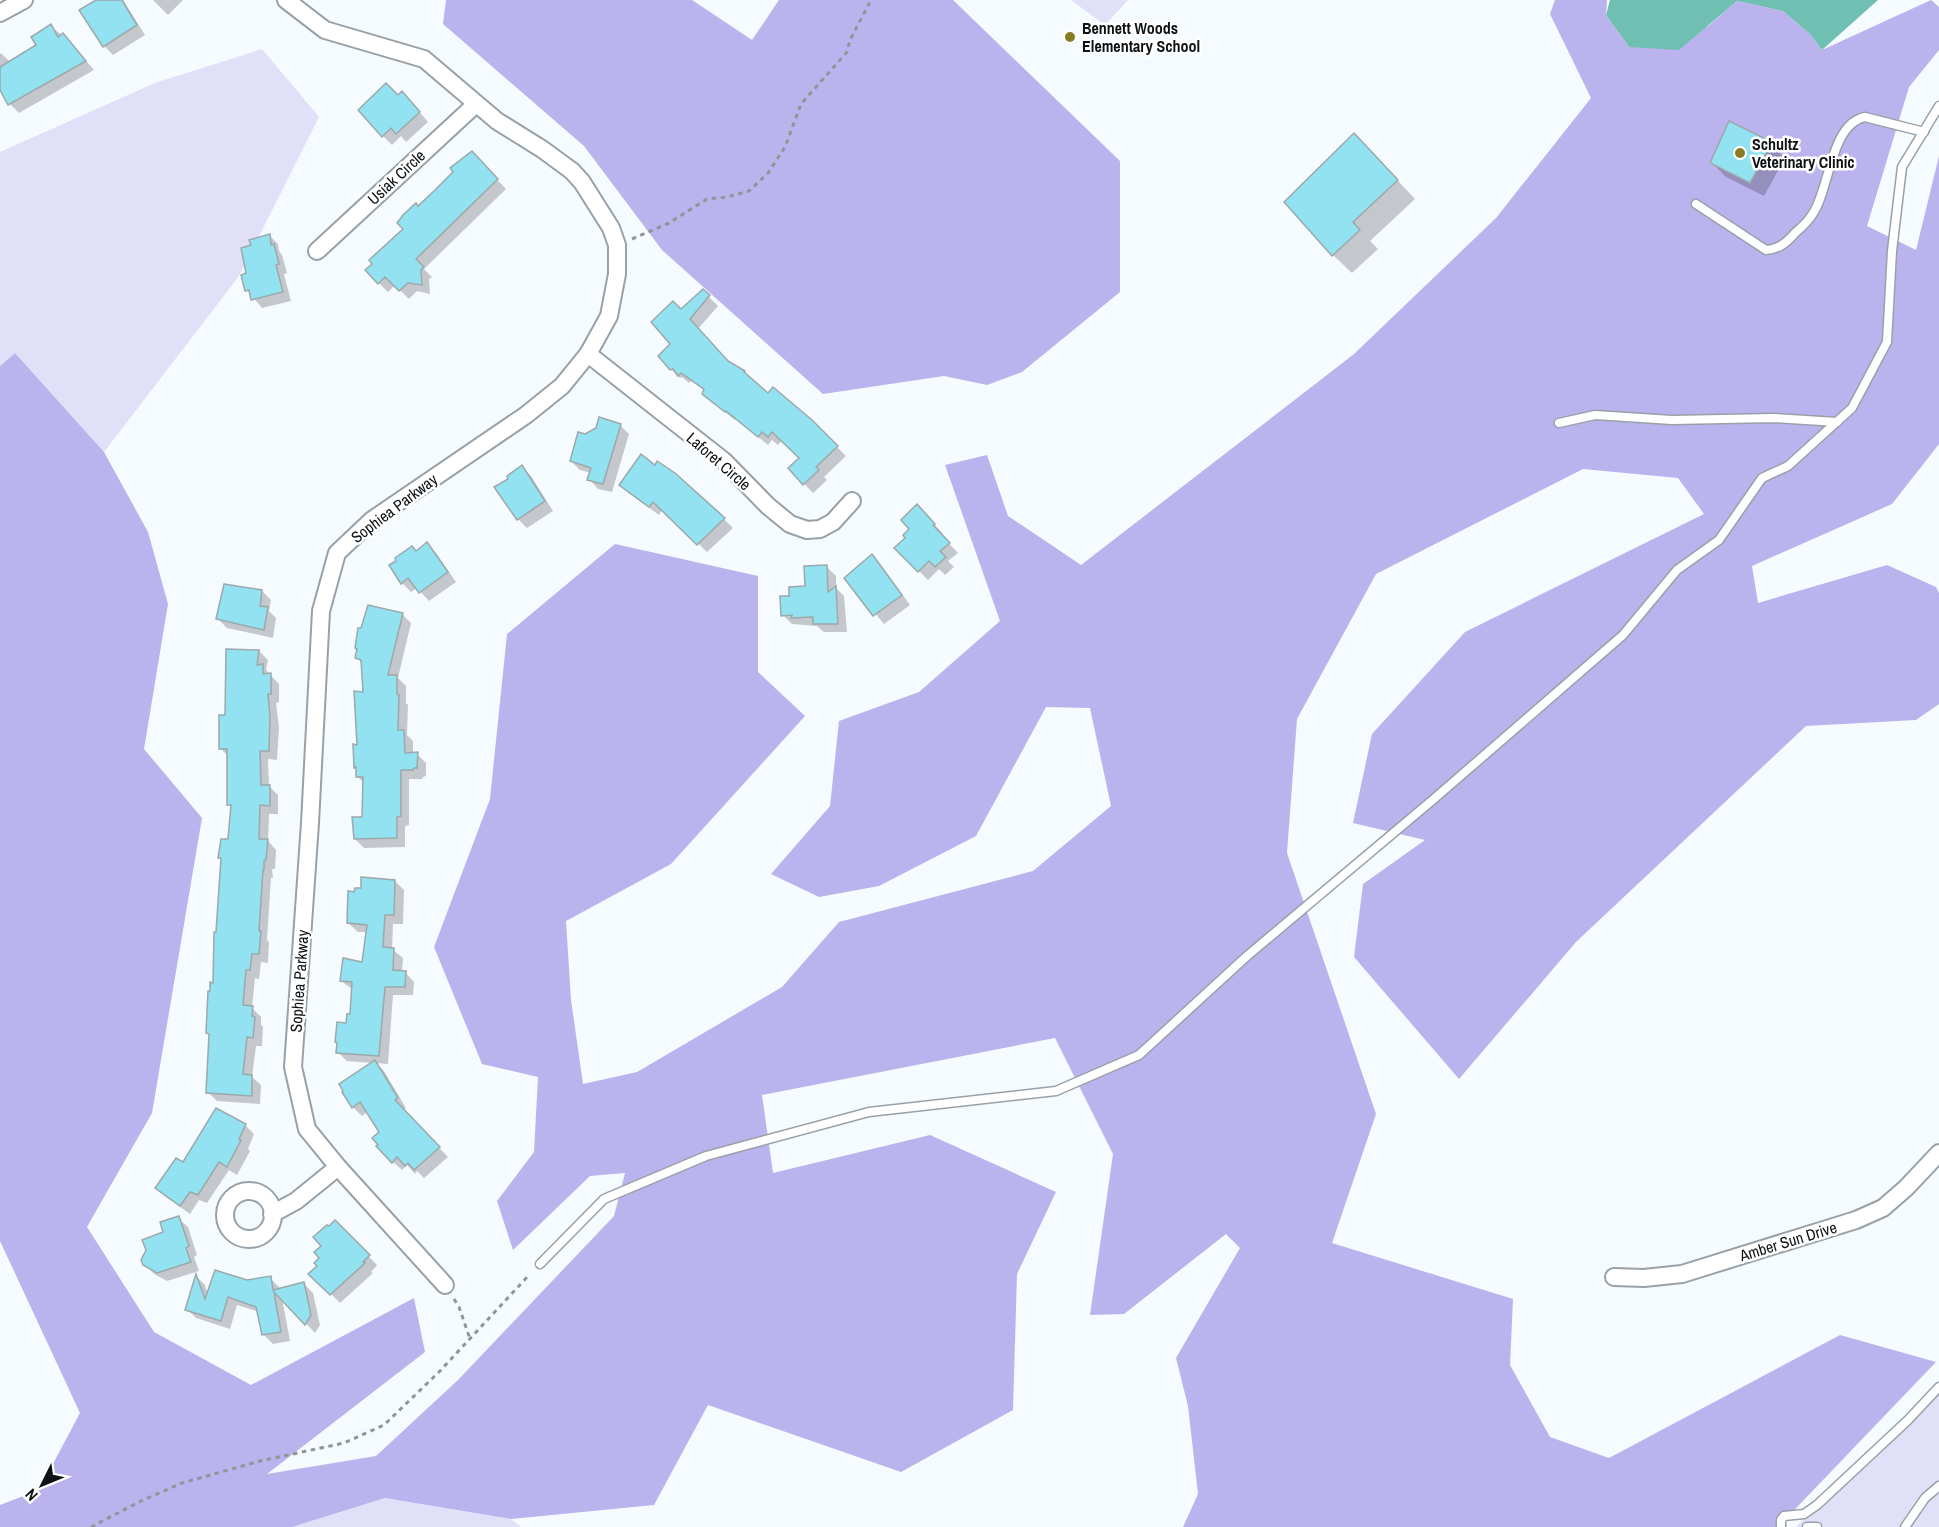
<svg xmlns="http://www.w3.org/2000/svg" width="1939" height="1527" viewBox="0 0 1939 1527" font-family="'Archivo Narrow',sans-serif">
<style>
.green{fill:#e2dff9}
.forest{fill:#bbb3ed}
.water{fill:#6fbfb3}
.shadow{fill:#0003}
.building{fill:#92e2f1;stroke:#9ca8aa;stroke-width:1.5}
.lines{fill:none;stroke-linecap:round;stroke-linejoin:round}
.service-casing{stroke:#98a1a8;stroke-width:11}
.minor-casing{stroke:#98a1a8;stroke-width:20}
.path{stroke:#909598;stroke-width:3;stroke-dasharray:4.5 4.5;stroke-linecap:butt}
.service{stroke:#fff;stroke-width:8}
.minor{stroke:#fff;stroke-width:16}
.poi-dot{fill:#887d24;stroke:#fff;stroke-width:2}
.labels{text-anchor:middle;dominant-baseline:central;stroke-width:5;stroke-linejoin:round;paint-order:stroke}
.poi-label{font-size:16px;font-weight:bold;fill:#0f1214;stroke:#fff;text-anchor:start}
.street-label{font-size:16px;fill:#0f1214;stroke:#fff}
</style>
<rect width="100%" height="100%" fill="#f5fbff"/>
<g class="green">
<path d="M1071,0H1128L1105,25Z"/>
<path d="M262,49L319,117L239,276L104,452L15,353L0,366V152L155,83Z"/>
<path d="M1939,1381V1527H1796Z"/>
<path d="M385,1498L511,1519L521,1527H292Z"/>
</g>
<g class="forest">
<path d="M446,0H692L752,40L779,0H953L1120,161V292L1022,372L987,385L944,376L823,394L662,250L584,146L443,24Z"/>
<path d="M1555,0H1607L1606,15L1629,47L1708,26L1737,1L1783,11L1810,34L1822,50L1931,0L1939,7V50L1909,87L1867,226L1916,250L1939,156V444L1892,504L1752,566L1758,603L1887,565L1936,587L1939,593V704L1916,720L1806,726L1576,942L1459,1079L1354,957L1363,884L1425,840L1353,823L1372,734L1465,632L1704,514L1678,478L1583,469L1376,574L1297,719L1287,853L1376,1114L1332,1243L1513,1299L1510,1365L1550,1437L1609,1458L1840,1335L1936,1362L1778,1527H1183L1198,1494L1188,1406L1176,1358L1240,1248L1226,1234L1124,1314L1090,1315L1113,1154L1055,1038L762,1095L773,1173L930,1135L1056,1192L1017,1274L1013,1410L901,1472L708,1405L654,1505L511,1519L385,1498L292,1527H0V1505L39,1490L80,1413L0,1241V366L15,353L104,452L148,532L168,604L144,749L202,818L152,1113L87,1227L154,1332L251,1385L414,1298L425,1352L267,1474L376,1456L458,1380L614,1216L625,1173L590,1176L513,1250L497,1201L534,1152L538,1077L482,1064L434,947L490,799L507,634L615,544L758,576V672L805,716L671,864L566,921L571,1000L583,1084L637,1072L782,987L839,922L1033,871L1111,806L1090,708L1046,707L976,836L879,886L819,897L771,874L830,806L839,721L919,692L1000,621L945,465L987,455L1008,516L1081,565L1354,354L1496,218L1591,98L1550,14Z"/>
</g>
<path class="water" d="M1610,0H1878L1822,50L1810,34L1783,11L1737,1L1679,50L1629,47L1606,15Z"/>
<g class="shadow">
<path d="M99,0H123L145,35L113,55L104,46Z"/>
<path d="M153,0H183L168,15Z"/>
<path d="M51,26L72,44L94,70L19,113L10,104L2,90L0,91V54L1,53L10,62L38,45Z"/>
<path d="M398,97L411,102L428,122L406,142L401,136L392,145L383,136Z"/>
<path d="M1771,144L1785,158L1764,196L1726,177L1712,163Z"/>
<path d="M472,153L506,189L424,269L432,277L429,279L430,294L417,291L409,299L395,285L388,292L379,283L405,229L418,208Z"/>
<path d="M1373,154L1415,199L1370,241L1378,249L1352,273L1333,255Z"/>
<path d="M269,235L278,244L279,251L282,255L287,273L284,274L291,301L262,308L247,290L248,273L253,246Z"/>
<path d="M703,291L718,306L698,329L729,363L769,395L811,421L846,456L824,477L827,480L813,493L790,469L801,458L782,440L778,445L772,440L768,445L736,419L735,420L713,403L704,394L705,391L691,381L689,383L682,377L680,378L671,369L672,344L681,311Z"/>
<path d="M620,425L629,434L612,492L598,489L589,479L591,473L580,470L571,461L586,436Z"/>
<path d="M522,467L531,476L553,511L527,528L518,519L496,488L509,479Z"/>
<path d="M621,485L724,519L733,528L707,552L663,509L659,515L630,494Z"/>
<path d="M926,515L943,534L941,535L958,553L948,561L954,567L945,575L939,569L928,580L896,548Z"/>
<path d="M427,544L436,553L456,582L429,601L417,588L411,592L402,583Z"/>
<path d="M872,556L881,565L910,605L884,624L846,579Z"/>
<path d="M827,567L836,576V588L844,596L847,632H824L817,626L792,624L783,615L791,597L806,587Z"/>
<path d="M262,591L271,600L269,611L276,618L273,638L227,628L218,619Z"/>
<path d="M402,614L411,623L398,678L406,686V703L408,705L407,735L413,741V754H417L426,763V776L423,777L422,779H409V825L405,826V847L364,848L355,839L364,819L365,784L358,777L357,770L355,767L365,693L363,664L357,658Z"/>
<path d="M259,651L268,660L266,670L279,684V702L276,703L279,727L277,760L268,759L269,786L278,795V814H269L268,841L276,850L275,869H272L273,878H271L267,940L269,942L268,963L261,962L259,979L255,978L252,1008L261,1017V1025L263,1027L262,1046H256L252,1077L261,1085L260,1104L217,1101L208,1092L222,860L219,857L230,840L233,809L228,804L229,757L220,748L226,716Z"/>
<path d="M395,881L404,890L403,924H393L392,949L403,958L402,972H405L414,982L413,995H393L388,1064L376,1063L384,1071L406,1108L403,1110L448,1157L424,1178L417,1171L415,1174L407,1165L402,1170L393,1162L381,1132L368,1111L362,1116L353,1107L373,1063L347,1061L338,1052L339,1044L351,1016L353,990L341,981L363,963L367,932H358L348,923L355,893Z"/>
<path d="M245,1125L254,1134L248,1149L250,1151L237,1175L229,1170L207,1203L199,1200L190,1214L166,1197L157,1188L184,1164Z"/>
<path d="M178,1218L188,1227L197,1255L194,1257L199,1271L167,1281L154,1274L145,1264L165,1233Z"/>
<path d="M335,1222L377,1265L371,1272L373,1273L340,1303L311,1274L319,1267L329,1228Z"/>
<path d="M197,1277L205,1285L208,1295L247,1282L270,1278L279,1287L280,1290L304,1284L313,1293L320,1325L315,1333L282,1298L290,1341L273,1344L264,1335L259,1312L237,1305L230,1329L196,1318L187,1309Z"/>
</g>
<g class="building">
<path d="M96,0H122L137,25L103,47L79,10Z"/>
<path d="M51,24L58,37L63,33L86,61L8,105L0,90V67L36,45L31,37Z"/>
<path d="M386,83L398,95L402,91L420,112L396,134L391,128L382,137L358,110Z"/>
<path d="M1729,121L1772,142L1750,183L1710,163Z"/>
<path d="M1354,133L1398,180L1353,222L1360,230L1332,256L1284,202Z"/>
<path d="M472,151L498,179L416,259L424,267L421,270L422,285L408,283L399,291L385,277L378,284L365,270L372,264L369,260L403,229L397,223L403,215L416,203L418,206L435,190L453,172L450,168Z"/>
<path d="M270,234L271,245L274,244L279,264L276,265L283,292L251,300L249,290L245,291L241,275L246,273L241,248L251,245L249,240Z"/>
<path d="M703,289L710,295L690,319L728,361L745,371L744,372L768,393L773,387L812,420L838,446L816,467L819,470L803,485L788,468L799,458L772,432L768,437L762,432L758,437L726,411L725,412L702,394L704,389L681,373L678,376L673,369L670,370L658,356L670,344L651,322L673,301L681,309Z"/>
<path d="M599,417L621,424L603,484L587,480L591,468L570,461L578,432L585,434L596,428Z"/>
<path d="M641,454L655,465L657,461L675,473L725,518L697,545L653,502L649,507L619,485Z"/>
<path d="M522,465L545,501L517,520L494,487L508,479L507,476Z"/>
<path d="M917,504L935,524L933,525L950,543L940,551L946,557L935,567L929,561L918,572L894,548L905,538L903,535L909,529L901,520Z"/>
<path d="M427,542L448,572L419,593L408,578L401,584L389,565L396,561L395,558L412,546L416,551Z"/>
<path d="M872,554L902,595L873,616L844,578Z"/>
<path d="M827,565L828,592L836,586L838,624H813V617L791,618L792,615L781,616L780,596H789V587L805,586L804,566Z"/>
<path d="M224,584L262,590L260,606L268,607L264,630L216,619Z"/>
<path d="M368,605L403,613L388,675H397V694L399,695L398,730H404L405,753L418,752L417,768H414L413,770H401V816L397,817V838L354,839L352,817H362L363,777H356V767L354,768L353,744L357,745L354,691L363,692L361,660L355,658L357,649L355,648L358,628H361Z"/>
<path d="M226,649L259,650L257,665L263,664V674L271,673V694H268L270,717L269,751H260L261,785H270V806L260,805L259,839H268L266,860L264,861V870H263L259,931H261L259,954H252L250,970H246L243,1005L253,1006L252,1016L255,1017L253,1038L247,1037L243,1074L252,1075V1096L206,1093L209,1034L206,1033L208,991H210V982L213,983L214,932H216L221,858H218L221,839H228L231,805H227V749H219V715H225Z"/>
<path d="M361,877L395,880L394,915H385L383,947L394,948L393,970L406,971L405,987H385L379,1056L336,1053L337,1043L335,1042L337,1022L346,1023L347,1014H350L352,982L340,981L343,958L362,962L367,925L347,923L348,891L354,892L355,888H361Z"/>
<path d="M375,1060L398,1098L395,1100L440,1147L414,1170L408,1163L405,1166L397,1157L392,1163L376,1146L378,1145L372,1138L379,1132L360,1102L352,1108L342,1092L343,1091L339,1084Z"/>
<path d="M216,1108L246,1124L239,1139L241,1140L227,1167L219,1162L198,1195L190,1192L180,1206L155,1188L176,1158L183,1162Z"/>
<path d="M179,1216L189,1246L186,1248L191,1262L157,1273L143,1265L141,1260L146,1250L142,1240L163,1232L160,1222Z"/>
<path d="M335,1220L370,1255L363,1262L365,1263L330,1295L308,1274L317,1266L314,1263L319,1258L314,1252L321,1246L313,1237L327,1225L329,1226Z"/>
<path d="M215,1270L247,1280L271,1276L273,1290L304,1282L311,1315L305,1325L274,1292L281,1332L262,1335L256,1307L228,1297L221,1321L185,1310L196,1274L205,1299Z"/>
</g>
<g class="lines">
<g class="service-casing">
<g id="service">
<path d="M1696,204L1766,250C1780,249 1787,242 1796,232C1802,227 1808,221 1812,215C1830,190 1830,124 1865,117L1924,132"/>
<path d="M1559,423L1595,415L1672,420L1774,418L1837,422"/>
<path d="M540,1264L604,1199L706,1156L869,1112L1056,1091L1139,1055L1247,956L1435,798L1623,635L1677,570L1719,540L1762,478L1788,466L1852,408L1887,342L1892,251L1902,167L1939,106"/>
<path d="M1781,1527V1520L1784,1516L1804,1514L1817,1505L1908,1420L1939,1387"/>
<path d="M1807,1527H1817"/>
<path d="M1905,1527L1925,1498L1939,1486"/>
</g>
</g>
<g class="minor-casing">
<g id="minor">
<path d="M286,0L325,30L424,59L497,121L542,149L572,171L582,182L611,228L617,245V274L609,316L588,354L562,386L526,415L372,520L337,553L321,611L310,823L293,1067L307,1129L338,1167L445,1285"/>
<path d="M0,13L24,0"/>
<path d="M317,251L476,104"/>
<path d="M588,354L724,461L768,506L790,524L807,530L820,529L833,522L852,501"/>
<circle cx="249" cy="1215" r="24"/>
<path d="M272,1214L296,1201L338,1167"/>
<path d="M1614,1277L1644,1278L1682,1274L1856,1220L1883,1208L1906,1188L1939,1153"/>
</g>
</g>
<g class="path">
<path d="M632,239L669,223L707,199L727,197L749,191L768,173L785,147L801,104L847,52L850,40L871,0"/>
<path d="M454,1299L459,1307L470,1339"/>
<path d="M91,1527L141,1501L182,1483L260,1461L344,1443L384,1425L439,1372L530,1274"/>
</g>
<use href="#service" class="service"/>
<use href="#minor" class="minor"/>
</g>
<g class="poi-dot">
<circle cx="1070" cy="37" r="6"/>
<circle cx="1740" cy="153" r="6"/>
</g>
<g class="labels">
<g class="poi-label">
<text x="1082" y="28">Bennett Woods<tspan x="1082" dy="18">Elementary School</tspan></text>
<text x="1752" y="144">Schultz<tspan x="1752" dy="18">Veterinary Clinic</tspan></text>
</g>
<g class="street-label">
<text transform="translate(396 177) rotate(-43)">Usiak Circle</text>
<text transform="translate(719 461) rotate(41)">Laforet Circle</text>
<text transform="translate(394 508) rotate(-37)">Sophiea Parkway</text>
<text transform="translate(299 981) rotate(-86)">Sophiea Parkway</text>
<text transform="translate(1788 1241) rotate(-17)">Amber Sun Drive</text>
</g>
</g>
<g transform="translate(42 1485) rotate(227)" stroke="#ffffff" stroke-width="4.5" paint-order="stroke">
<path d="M0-4.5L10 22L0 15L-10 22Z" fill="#0f1214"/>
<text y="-9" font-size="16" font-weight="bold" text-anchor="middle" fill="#0f1214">N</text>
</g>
</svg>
